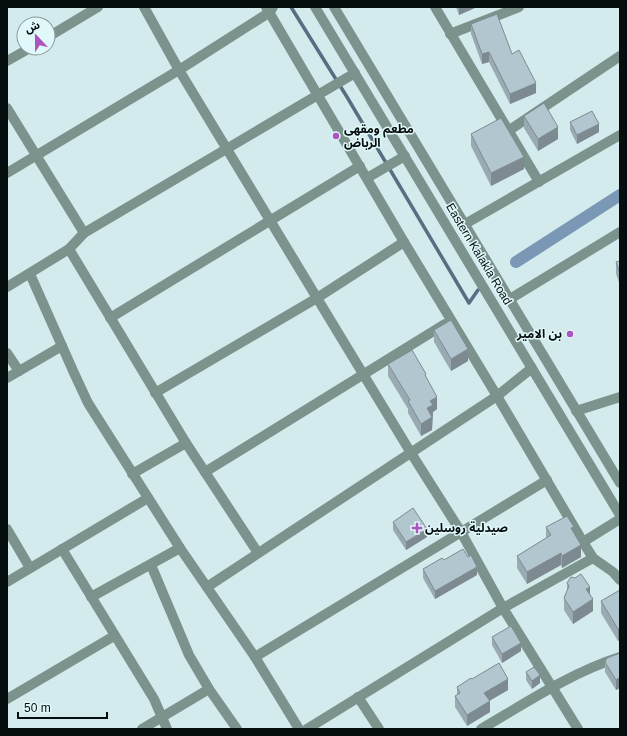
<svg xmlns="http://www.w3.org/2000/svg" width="627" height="736" viewBox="0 0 627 736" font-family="Helvetica,'Noto Sans Arabic',sans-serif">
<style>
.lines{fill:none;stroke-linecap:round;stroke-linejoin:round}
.stream{stroke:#576e83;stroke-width:3.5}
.canal{stroke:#7a97b5;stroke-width:12}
.minor{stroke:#7c928d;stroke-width:10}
.tertiary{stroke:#7c928d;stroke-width:10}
.wall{fill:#99aab2}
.shaded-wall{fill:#7d8b91}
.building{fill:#b2c6cf;stroke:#7d8b91}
.poi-dot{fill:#ac54c1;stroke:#e1f8fa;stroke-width:1.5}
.labels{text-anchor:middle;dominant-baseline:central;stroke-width:3;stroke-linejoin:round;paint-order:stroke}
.poi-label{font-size:12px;font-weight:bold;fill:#060d0e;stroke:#e1f8fa;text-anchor:start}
.street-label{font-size:12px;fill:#060d0e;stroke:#e1f8fa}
</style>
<rect width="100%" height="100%" fill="#d3ebed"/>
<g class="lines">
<path class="stream" d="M291,7L347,97L469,303L478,290"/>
<path class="canal" d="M516,262L620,195"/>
<g class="minor">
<path d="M144,7L179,70L317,298L411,453L461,532L503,608L578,729"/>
<path d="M266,7L404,242L497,396L583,542L593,558L613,572L620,580"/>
<path d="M435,7L539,182"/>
<path d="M450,34L519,7"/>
<path d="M48,37L98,7"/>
<path d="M7,61L30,48"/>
<path d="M7,108L84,233"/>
<path d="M508,131L620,56"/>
<path d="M7,173L179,70L270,12L273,7"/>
<path d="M367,178L405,156"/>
<path d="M465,224L620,135"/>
<path d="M69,249L186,443L258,553"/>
<path d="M30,274L74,373L88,403L180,548L255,657L299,729"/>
<path d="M7,287L69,249L84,233L355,73"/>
<path d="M510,299L620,232"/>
<path d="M110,318L360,166"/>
<path d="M7,353L19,371"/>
<path d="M7,378L62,346"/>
<path d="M155,393L317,298L404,242"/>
<path d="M576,411L620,397"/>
<path d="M205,472L445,324"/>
<path d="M132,474L186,443"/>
<path d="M7,529L30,568"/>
<path d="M583,542L620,519"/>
<path d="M62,549L154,699L167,729"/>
<path d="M151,565L189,655L209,689L237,729"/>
<path d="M7,582L148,498"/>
<path d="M207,587L497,396L532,368"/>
<path d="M91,597L180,548"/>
<path d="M255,657L547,480"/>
<path d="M358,697L379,729"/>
<path d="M7,699L114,636"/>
<path d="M142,729L209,689"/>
<path d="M307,729L503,608L593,558"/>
<path d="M481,729C524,704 572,672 620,657"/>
</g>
<g class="tertiary">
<path d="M315,7L620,515"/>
<path d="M334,7L620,483"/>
</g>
</g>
<g class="wall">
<path d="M456,7H477L459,15Z"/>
<path d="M471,24L512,54L536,93L510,104L489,62L482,64L471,34Z"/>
<path d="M524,116L558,139L538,151L524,128Z"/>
<path d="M570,122L599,132L577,144L570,130Z"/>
<path d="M471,134L524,169L491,186L471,146Z"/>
<path d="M620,261V285L616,274V262Z"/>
<path d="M434,330L468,361L451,371L434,342Z"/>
<path d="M388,364L426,378L437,409L433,412L432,430L421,436L408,413V409L388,376Z"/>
<path d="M393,522L427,537L406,550L393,530Z"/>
<path d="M546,527L574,532L581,557L562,568L561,565L527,584L517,568V556L546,538Z"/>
<path d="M444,560L477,575L435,599L423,578V569Z"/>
<path d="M567,583L590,594L593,611L573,624L564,610V598L567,592Z"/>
<path d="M620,590L618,641L601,613V601Z"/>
<path d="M492,637L521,651L502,663L492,645Z"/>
<path d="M620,653V688L616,690L605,672V662Z"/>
<path d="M526,672L540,683L532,689L526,680Z"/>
<path d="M472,679L508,690L489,701L490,712L467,726L455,707V696L457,695V687Z"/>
</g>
<g class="shaded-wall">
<path d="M459,7H477L459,15Z"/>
<path d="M489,52V62L482,64V54Z"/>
<path d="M536,83V93L510,104V94Z"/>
<path d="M599,124V132L577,144V135Z"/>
<path d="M558,127V139L538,151V139Z"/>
<path d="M524,157V169L491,186V173Z"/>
<path d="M468,349V361L451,371V359Z"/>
<path d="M437,397V409L433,412L432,430L421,436V424L427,408L430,401Z"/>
<path d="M427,529V537L406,550V542Z"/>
<path d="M581,545V557L562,568V556Z"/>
<path d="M561,553V565L527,584V572Z"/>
<path d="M477,567V575L435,599V591Z"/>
<path d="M590,587V599L586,589Z"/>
<path d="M593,599V611L573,624V612Z"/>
<path d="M620,628V640L618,641V629Z"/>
<path d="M521,643V651L502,663V654Z"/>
<path d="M540,675V683L532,689V681Z"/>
<path d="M620,677V688L616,690V680Z"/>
<path d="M508,679V690L484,704V693Z"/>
<path d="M490,701V712L467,726V715Z"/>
</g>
<g class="building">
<path d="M497,14L512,54L519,50L536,83L510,94L489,52L482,54L471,24Z"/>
<path d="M544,103L558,127L538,139L524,116Z"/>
<path d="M592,111L599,124L577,135L570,122Z"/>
<path d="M501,118L524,157L491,173L471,134Z"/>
<path d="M620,261V273L616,262Z"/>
<path d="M451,320L468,349L451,359L434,330Z"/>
<path d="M412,350L426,374L425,375L437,397L430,401L433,405L427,408L432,417L421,424L408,401L410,400L388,364Z"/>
<path d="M413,508L427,529L406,542L393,522Z"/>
<path d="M567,516L574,527L571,528L581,545L562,556L561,553L527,572L517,556L551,535L546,527Z"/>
<path d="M463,549L468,557L471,555L477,567L435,591L423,569L442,558L444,560Z"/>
<path d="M581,574L590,587L586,589L593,599L573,612L564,598L569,586L567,583L571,577L575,578Z"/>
<path d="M620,590V628L618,629L601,601Z"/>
<path d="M511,626L521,643L502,654L492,637Z"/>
<path d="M620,653V677L616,680L605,662L607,658Z"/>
<path d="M499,663L508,679L484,693L490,701L467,715L455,696L460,693L457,687L471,678L472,679Z"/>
<path d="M534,667L540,675L532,681L526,672Z"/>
</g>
<g class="poi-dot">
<circle cx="336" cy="136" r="4"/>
<circle cx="570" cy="334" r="4"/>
<path d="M415 522h4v4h4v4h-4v4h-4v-4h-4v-4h4z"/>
</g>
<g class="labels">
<g class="poi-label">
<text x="344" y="129">مطعم ومقهى<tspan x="344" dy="14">الرباض</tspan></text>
<text x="562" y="334" text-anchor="end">بن الامير</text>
<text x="425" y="528">صيدلية روسلين</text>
</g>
<g class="street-label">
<text transform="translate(479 254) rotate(59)">Eastern Kalakla Road</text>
</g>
</g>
<rect width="627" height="736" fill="none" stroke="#060d0e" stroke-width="16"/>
<g transform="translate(36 36) rotate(338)"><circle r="19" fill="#e1f8fa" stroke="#899a9c"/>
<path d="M0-3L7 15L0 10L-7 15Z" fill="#ac54c1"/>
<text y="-6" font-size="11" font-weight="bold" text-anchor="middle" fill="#060d0e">ش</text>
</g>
<path d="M18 712v6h89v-6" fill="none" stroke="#060d0e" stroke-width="2"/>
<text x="24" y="712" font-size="12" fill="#060d0e" stroke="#e1f8fa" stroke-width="3" paint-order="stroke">50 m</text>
</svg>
